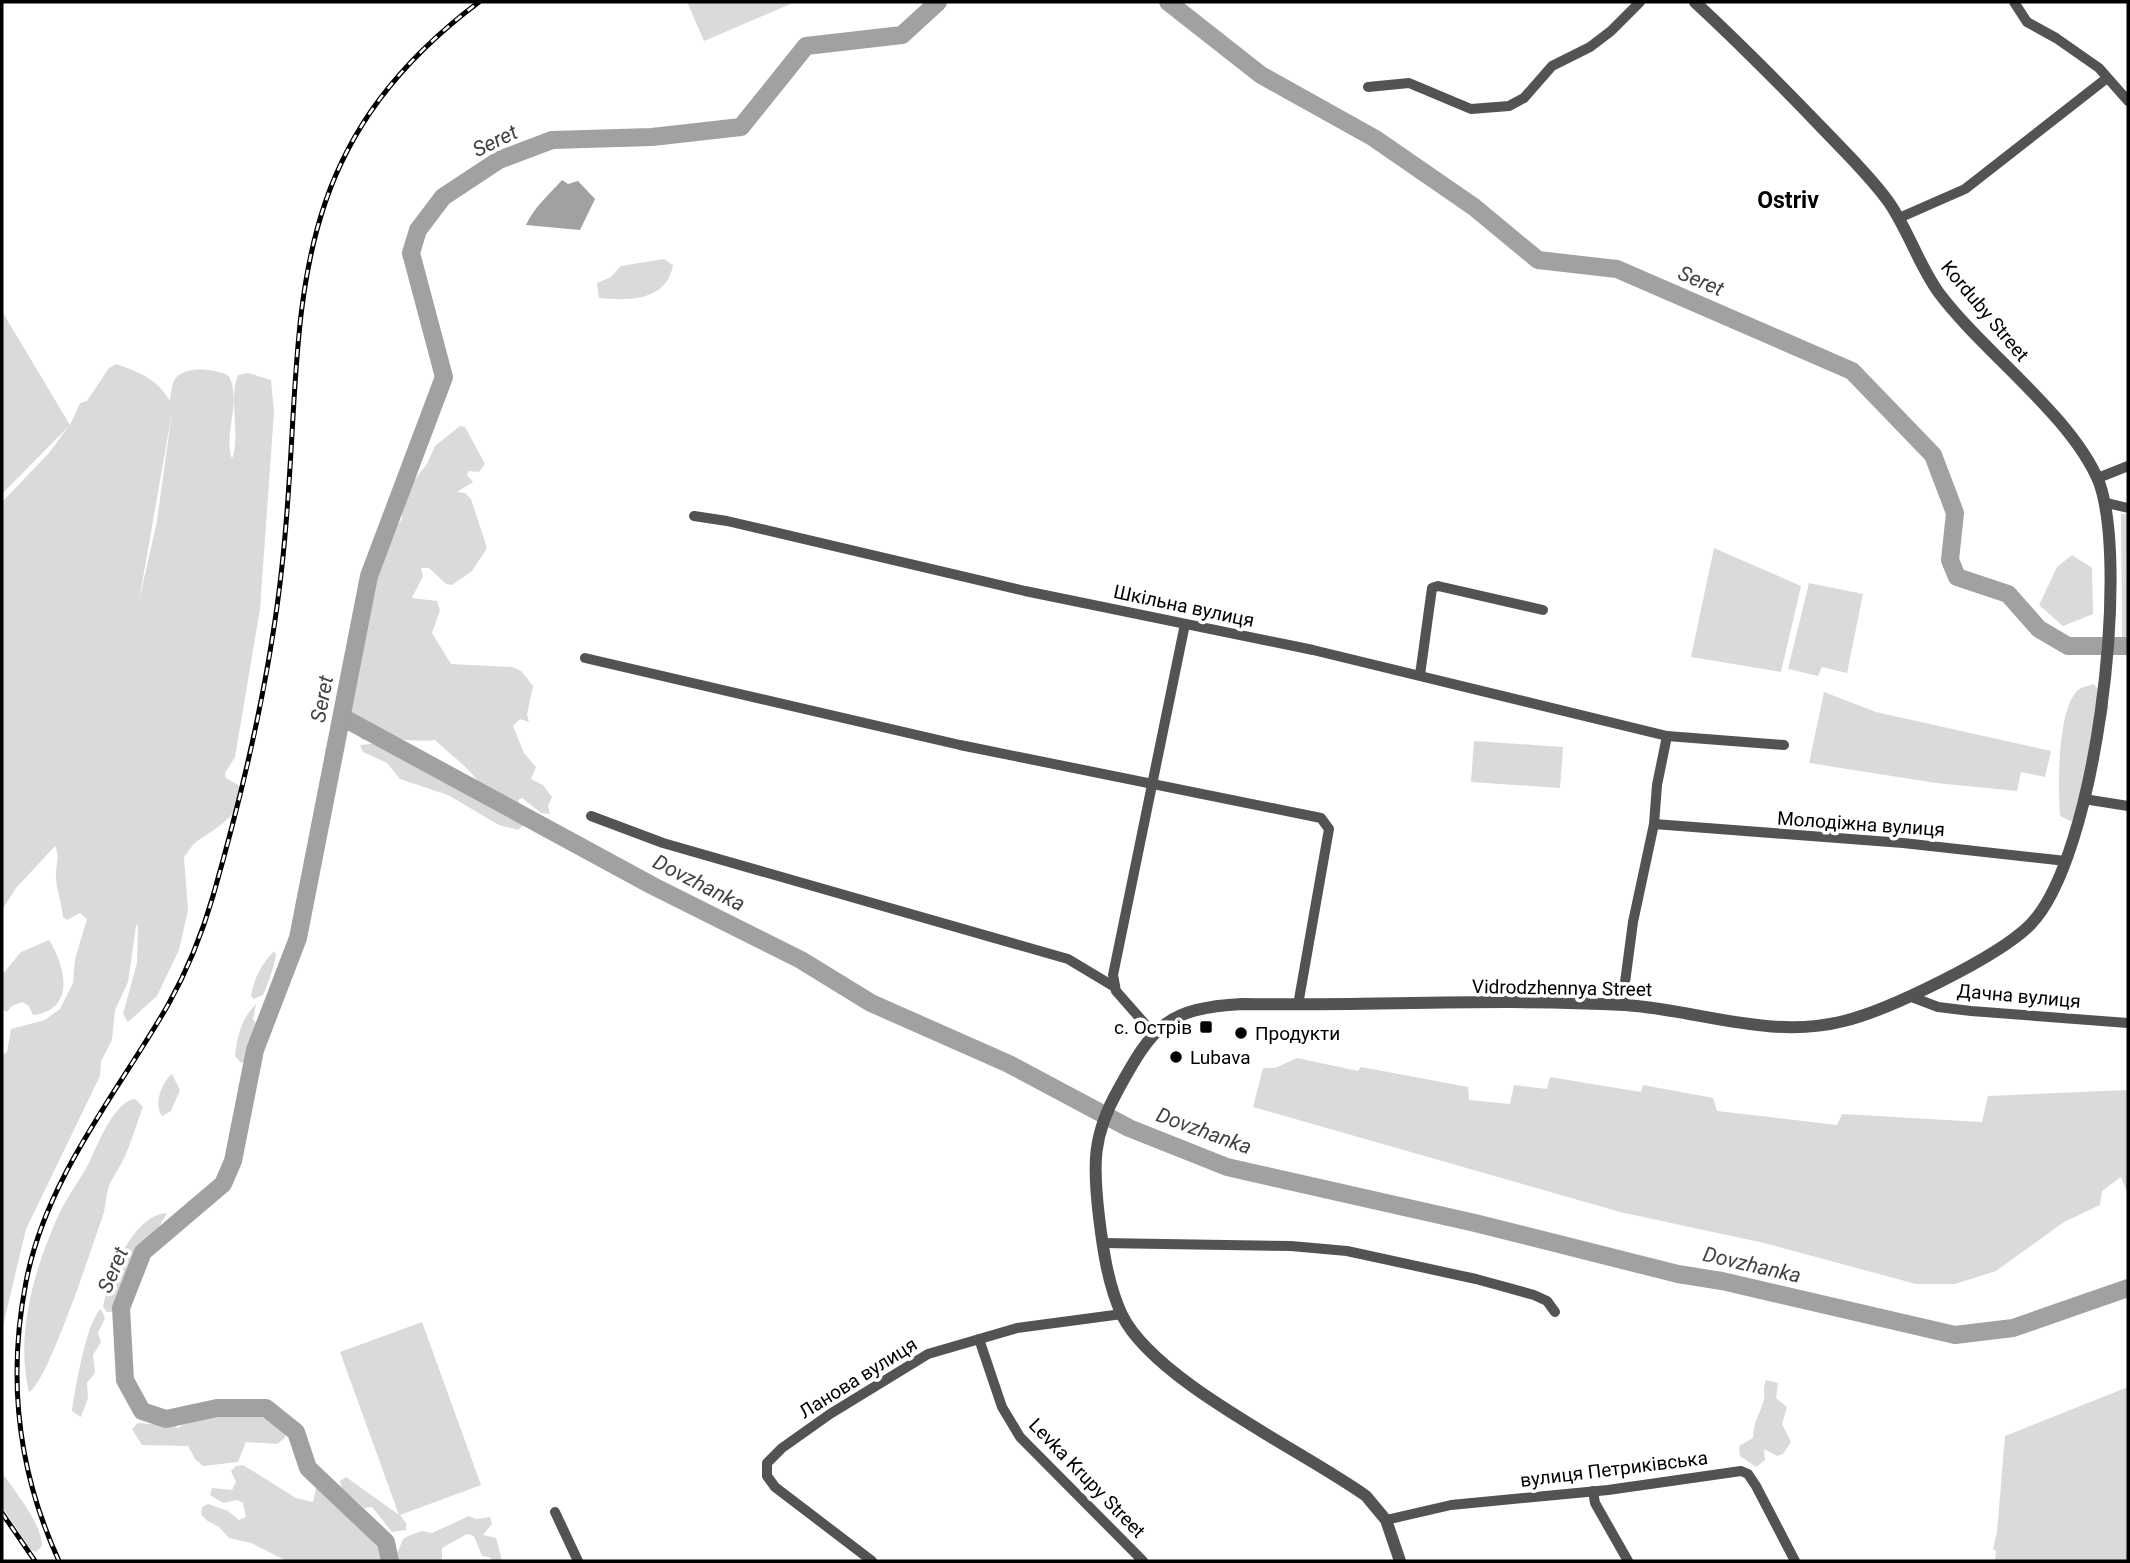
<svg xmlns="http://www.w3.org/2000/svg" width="2130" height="1563" viewBox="0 0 2130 1563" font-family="Roboto,sans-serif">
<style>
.green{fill:#dadada;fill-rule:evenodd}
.water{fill:#a1a1a1}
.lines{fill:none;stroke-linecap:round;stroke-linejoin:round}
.river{stroke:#a1a1a1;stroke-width:18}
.minor{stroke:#535353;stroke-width:10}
.tertiary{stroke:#535353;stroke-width:12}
.rail-casing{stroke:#000;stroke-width:5}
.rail{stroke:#fff;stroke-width:2.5;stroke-dasharray:8;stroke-linecap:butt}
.poi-dot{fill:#000;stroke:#fff;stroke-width:2.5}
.labels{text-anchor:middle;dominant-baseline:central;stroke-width:7;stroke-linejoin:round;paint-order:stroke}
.street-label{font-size:19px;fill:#000;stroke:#fff}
.poi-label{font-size:19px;fill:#000;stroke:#fff;text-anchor:start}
.water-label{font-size:21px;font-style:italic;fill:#424242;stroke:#fff}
.quarter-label{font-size:23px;font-weight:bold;fill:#000;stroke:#fff}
</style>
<rect width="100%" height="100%" fill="#fff"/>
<g class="green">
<path d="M687,2H795L704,41Z"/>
<path d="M664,259L673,265C667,301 629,301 599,298L597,283L611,277L621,266Z"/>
<path d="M3,313L70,425L80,403L87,401L109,368L116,364C140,372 157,379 170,401C171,396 171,384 175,379C186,365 215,369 229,376C242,402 223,433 232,459C241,434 228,400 238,375L248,373L271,380L274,412L260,609L235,757L225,773L226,778L238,785C252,808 214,830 199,840C193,843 189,851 184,857L188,910L179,950L157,996L128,1022L123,1014L137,963L138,924L136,926L128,982L115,1010L112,1040L101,1061L100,1076L26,1229L2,1330V1055L7,1052L11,1029L45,1020L60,1009L73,983L75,959L87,919L80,913L67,920L63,917C62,904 55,885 56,875C56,863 60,857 55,846L16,888L2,910V502L49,453L68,427L2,494ZM172,412L157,521L139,601Z"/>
<path d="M460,426L465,427L485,464L479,472L469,471L467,475L473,482L457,492L465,493L471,499L487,548L472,571L452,585L446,584L429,568H421L423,576L412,598L437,601L440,610L432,633L451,664L512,667L521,671L533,686L527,714L529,722L520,719L513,726L524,753L536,767L531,779L543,785L552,797L548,806L550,814L541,813L522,798L518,800L527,822L518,830L499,825L448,795L400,779L387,763L363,752L360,745L391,742L432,757L479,783C468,766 449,754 435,740C409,743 390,735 362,740L344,706L351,670L349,649L369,623L365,591L383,564L387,539L402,519L403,494L427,464L435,446Z"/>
<path d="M2121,514H2128V642L2122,640Z"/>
<path d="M1714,548L1801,586L1781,672L1691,657Z"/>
<path d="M2072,555L2092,568L2093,614L2063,626L2039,605L2057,567Z"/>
<path d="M1809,583L1863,594L1847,673L1822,667L1818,676L1788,669Z"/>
<path d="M2094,684L2109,706L2102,735L2072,822L2060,816C2058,788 2057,709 2078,690C2082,687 2089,686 2094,684Z"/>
<path d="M1824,692L1876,712L2051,751L2045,777L2021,772L2017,791L1936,783L1809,763Z"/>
<path d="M1474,741L1563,747L1560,788L1471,782Z"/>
<path d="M49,940C66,967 76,1010 33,1015L29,1006L22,1002L12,1006L7,1012L2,1009V975L21,952Z"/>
<path d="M274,951L276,955C273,970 269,981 263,995L254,999L251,996C254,978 261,965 274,951Z"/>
<path d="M256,1004L253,1019L260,1030C258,1044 255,1057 241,1063L235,1056C237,1036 242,1018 256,1004Z"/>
<path d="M1297,1058L1358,1071L1361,1067L1468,1087L1469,1100L1510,1104L1514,1085L1547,1089L1550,1077L1641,1092L1643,1085L1713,1098L1717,1111L1837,1125L1842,1114L1982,1122L1988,1096L2128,1090V1194L2121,1177L2102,1191L2100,1205L2064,1222L1996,1271L1955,1284H1916L1764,1243L1620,1212L1253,1107L1263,1068H1275Z"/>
<path d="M172,1074L180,1090L171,1111L162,1116C153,1104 162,1082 172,1074Z"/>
<path d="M135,1099L143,1107C136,1125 131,1145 122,1162C118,1170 112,1178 109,1186C106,1194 106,1203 104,1212C95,1239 47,1385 29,1392C15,1335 34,1270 58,1216C67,1197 80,1180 90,1161C98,1143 115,1101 135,1099Z"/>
<path d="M167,1213L132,1272L115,1312H107L103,1307C108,1278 132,1215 167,1213Z"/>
<path d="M101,1309L105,1318L98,1333L101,1342L93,1355L95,1373L87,1383L88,1398L81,1417L72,1411C75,1390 87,1319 101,1309Z"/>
<path d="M422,1322L481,1485L400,1515L406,1523V1530L392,1532L372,1507L364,1508L342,1488L340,1481L346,1477L399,1515L340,1352Z"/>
<path d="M1766,1380L1778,1383L1776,1398L1787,1407L1782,1424L1791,1442L1783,1454L1777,1456L1764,1449L1765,1460L1756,1467L1740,1456L1739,1446L1753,1438C1754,1420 1758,1418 1763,1403C1766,1396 1762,1389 1766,1380Z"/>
<path d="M2128,1387V1561H1995L1996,1551L1993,1549L1997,1532L2005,1436Z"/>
<path d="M244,1405L267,1414L286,1430L285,1438L277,1444L246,1442L238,1462L203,1466L195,1459L188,1446L142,1445L132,1429L138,1423L151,1424L166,1419L178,1428L207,1410Z"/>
<path d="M243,1465L296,1498L313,1502L316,1488C359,1491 365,1523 383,1556L379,1561H287L251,1543L229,1538L219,1527L206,1520L201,1514L202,1507L208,1504L228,1511L239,1520L246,1517L243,1503L237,1500L223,1503L210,1495L212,1488L232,1490L236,1482L231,1471L236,1466Z"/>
<path d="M2,1472C15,1493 41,1521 42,1546L36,1552L31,1550L2,1507Z"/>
<path d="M469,1516L476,1519L490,1517L492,1524L483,1535L496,1538L502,1561H492L489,1557L482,1556L474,1536L467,1534L442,1548V1561H394L403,1539L408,1536L422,1531L432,1533Z"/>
</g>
<path class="water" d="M562,180L568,184L578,181L595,199L580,230L526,225C534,207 549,195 562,180Z"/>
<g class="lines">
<g class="river">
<path d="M1168,2L1261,75L1374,138L1474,207L1538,260L1617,269L1852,371L1933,455L1955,513L1950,560L1957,577L2008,594L2039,629L2068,646H2128"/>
<path d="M342,717L653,886L801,960L871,1003L1009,1064L1129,1128L1227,1167L1475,1223L1678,1274L1722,1281L1955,1335L2013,1328L2128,1288"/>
<path d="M390,1561L386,1542L308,1468L296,1432L266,1408H217L166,1419L142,1411L125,1380L121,1308L143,1252L223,1184L233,1161L255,1050L298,938L369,576L444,377L411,253L418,230L443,197L499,160L552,140L652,137L741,127L806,46L902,35L938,2"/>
</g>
<g class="minor">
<path d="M2014,2L2027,22L2056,38L2099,68L2128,101"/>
<path d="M1368,87L1409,83L1471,109L1509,106L1524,98L1552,66L1590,47L1611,31L1640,2"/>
<path d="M1899,218L1965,189L2107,78"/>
<path d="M2098,478L2128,466"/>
<path d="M2107,503L2128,508"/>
<path d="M694,516L727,521L1025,591L1313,650L1667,736L1784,745"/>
<path d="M585,658L960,745L1321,818L1329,829L1298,1005"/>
<path d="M1420,675L1432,588L1438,586L1543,610"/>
<path d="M2084,799L2128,806"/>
<path d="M591,816L663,843L1068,959L1113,986"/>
<path d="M1654,824L1903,843L2066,861"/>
<path d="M1909,996L1938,1007L1971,1011L2128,1023"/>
<path d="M1622,1005L1633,922L1654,824L1657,785L1667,736"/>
<path d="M1153,1033L1116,991L1113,975L1185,624"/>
<path d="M1102,1243L1291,1246L1347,1251L1476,1279L1534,1295L1547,1301L1555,1312"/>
<path d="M979,1339L1002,1407L1020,1437L1143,1561"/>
<path d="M1593,1491L1595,1503L1628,1561"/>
<path d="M555,1512L578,1561"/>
<path d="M1386,1520L1451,1505L1608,1490L1741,1471L1748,1474L1756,1486L1795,1561"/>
<path d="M872,1561L775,1487L767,1476V1463L782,1448L830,1414L928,1354L1017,1328L1122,1314"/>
</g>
<path class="tertiary" d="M1400,1561L1386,1520L1366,1496C1302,1450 1155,1382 1122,1315C1108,1285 1103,1250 1099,1217C1093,1166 1092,1136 1118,1090C1153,1026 1167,1008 1242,1004C1370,1006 1498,998 1625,1005C1699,1010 1770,1040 1844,1021C1889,1010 1998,957 2030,925C2096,859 2130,568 2099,482C2071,415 1984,353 1939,293C1918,264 1908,229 1888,201C1869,175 1846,153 1824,130C1782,86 1739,43 1695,2"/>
<g class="rail-casing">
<g id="rail">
<path d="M2,1513L35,1561"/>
<path d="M59,1561C18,1472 7,1379 26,1282C46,1178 116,1095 168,1005C187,971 202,934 213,896C244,788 270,678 282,566C308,334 266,162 479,2"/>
</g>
</g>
<use href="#rail" class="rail"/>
</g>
<g class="poi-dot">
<rect x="1199" y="1020" width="14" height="14" rx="3.5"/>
<circle cx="1241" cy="1033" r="7"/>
<circle cx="1176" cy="1057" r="7"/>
</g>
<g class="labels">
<g class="street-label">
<text transform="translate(1985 311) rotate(50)">Korduby Street</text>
<text transform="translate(1184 606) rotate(12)">Шкільна вулиця</text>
<text transform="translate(1861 824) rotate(4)">Молодіжна вулиця</text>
<text transform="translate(1562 988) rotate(1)">Vidrodzhennya Street</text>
<text transform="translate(2019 996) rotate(5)">Дачна вулиця</text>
<text transform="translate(858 1378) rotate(-32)">Ланова вулиця</text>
<text transform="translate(1614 1469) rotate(-7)">вулиця Петриківська</text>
<text transform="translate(1087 1478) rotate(46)">Levka Krupy Street</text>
</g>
<g class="poi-label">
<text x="1192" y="1027" text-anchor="end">с. Острів</text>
<text x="1255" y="1033">Продукти</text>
<text x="1190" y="1057">Lubava</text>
</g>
<g class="water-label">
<text transform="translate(495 141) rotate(-26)">Seret</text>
<text transform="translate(1701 281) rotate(23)">Seret</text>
<text transform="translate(322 699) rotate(-79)">Seret</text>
<text transform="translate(699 883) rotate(27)">Dovzhanka</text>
<text transform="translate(1204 1131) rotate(20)">Dovzhanka</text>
<text transform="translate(1752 1265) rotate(13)">Dovzhanka</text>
<text transform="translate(113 1270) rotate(-67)">Seret</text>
</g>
<g class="quarter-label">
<text x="1788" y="200">Ostriv</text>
</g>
</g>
<rect width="2130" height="1563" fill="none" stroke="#000000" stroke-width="7"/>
</svg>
